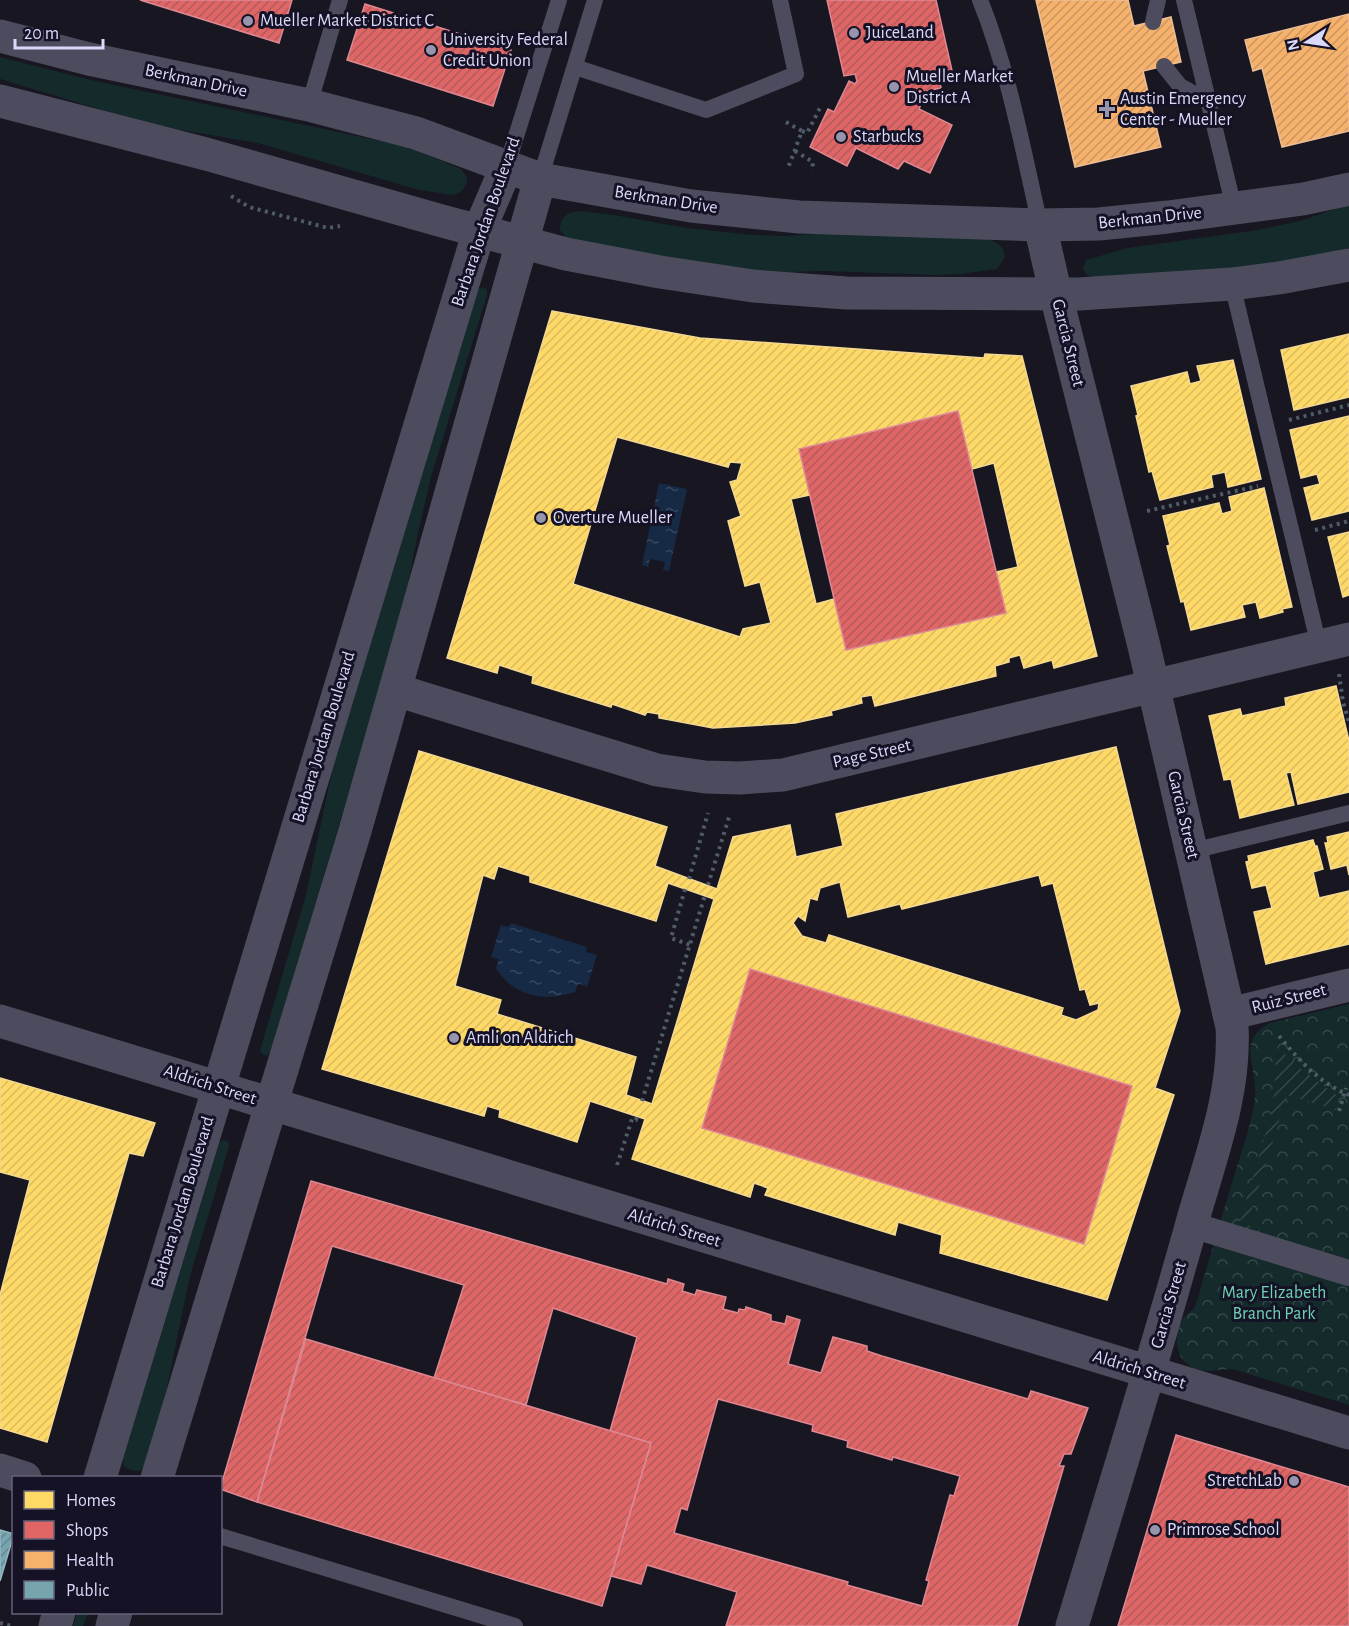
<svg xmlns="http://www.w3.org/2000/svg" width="1349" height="1626" viewBox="0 0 1349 1626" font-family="'Alegreya Sans',sans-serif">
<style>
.grass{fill:#152a2a}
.park{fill:url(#park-crowns)}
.garden{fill:url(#garden-furrows)}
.water{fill:url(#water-ripples)}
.homes{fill:url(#homes-hatch);stroke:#f4d993;stroke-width:1.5;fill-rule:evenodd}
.shops{fill:url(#shops-hatch);stroke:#de8893;stroke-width:1.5;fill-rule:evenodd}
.health{fill:url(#health-hatch);stroke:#eebe96;stroke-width:1.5}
.public{fill:url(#public-hatch);stroke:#94b5c6;stroke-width:1.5}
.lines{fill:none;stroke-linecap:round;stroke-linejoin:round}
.path{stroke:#4e5c67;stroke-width:4;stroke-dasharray:3 4.5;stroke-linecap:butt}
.service{stroke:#4d4c5f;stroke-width:16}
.pedestrian{stroke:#4d4c5f;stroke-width:26}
.minor{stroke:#4d4c5f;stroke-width:33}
.tertiary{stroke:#4d4c5f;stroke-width:33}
.poi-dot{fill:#9795ae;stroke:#141224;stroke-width:2}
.labels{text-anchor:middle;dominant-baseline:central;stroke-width:6;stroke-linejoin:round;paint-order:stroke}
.poi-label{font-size:18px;fill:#dbd9fb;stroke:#141224;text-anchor:start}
.street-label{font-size:18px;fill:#dbd9fb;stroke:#141224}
.park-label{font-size:18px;fill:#6dd3b4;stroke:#141224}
</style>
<defs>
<pattern id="park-crowns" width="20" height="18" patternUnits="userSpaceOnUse" patternTransform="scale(1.5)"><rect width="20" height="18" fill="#152a2a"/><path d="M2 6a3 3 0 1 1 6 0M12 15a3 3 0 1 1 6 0" fill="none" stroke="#36484a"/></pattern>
<pattern id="garden-furrows" width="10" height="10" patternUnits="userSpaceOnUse" patternTransform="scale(1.5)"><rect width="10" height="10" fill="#152a2a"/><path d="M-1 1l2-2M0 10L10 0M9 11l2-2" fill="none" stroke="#36484a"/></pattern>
<pattern id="water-ripples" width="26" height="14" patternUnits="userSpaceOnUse" patternTransform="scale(1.5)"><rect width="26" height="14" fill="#162a45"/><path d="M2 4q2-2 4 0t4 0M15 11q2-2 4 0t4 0" fill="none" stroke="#374861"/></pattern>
<pattern id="homes-hatch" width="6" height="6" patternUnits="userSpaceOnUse" patternTransform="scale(1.5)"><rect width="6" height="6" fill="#ffd966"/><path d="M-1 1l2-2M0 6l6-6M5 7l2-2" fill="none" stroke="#d9bb61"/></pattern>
<pattern id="shops-hatch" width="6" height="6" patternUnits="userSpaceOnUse" patternTransform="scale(1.5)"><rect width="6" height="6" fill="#e06666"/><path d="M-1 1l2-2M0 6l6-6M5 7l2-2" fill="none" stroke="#b15b5e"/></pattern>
<pattern id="health-hatch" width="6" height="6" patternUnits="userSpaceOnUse" patternTransform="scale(1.5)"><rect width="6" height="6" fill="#f6b26b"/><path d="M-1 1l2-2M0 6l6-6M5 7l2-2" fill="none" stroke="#c99663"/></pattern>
<pattern id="public-hatch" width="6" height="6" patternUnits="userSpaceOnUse" patternTransform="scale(1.5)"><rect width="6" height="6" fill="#76a5af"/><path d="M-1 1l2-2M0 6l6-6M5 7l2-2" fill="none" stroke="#668791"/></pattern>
</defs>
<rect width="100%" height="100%" fill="#181620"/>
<g class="grass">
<path d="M0,57L91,80L409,147L461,169L467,177V182L462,191L454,195L419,190L258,143L163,127L125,117L0,79Z"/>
<path d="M1349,204V248L1340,251L1277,266L1092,277L1087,275L1083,269L1086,260L1127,248L1258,230L1300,221Z"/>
<path d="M580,211L614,215L687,228L753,235L784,236L845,232L988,239C998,242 1004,247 1005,257L997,269L961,274L934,275L825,271L750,273L566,238L560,230C559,217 568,212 580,211Z"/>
<path d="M484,287L487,290V295L431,477L418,533L406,595L389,660L271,1051L268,1055H264L260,1051L261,1047L306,895L332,771L478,289Z"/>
<path d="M222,1140L228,1141L229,1147L190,1276L164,1402L143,1469C138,1473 129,1470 124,1466L123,1459L219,1144Z"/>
<path d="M77,1613H88L83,1626H73Z"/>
</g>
<path class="park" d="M1349,1004V1405L1236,1370C1225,1368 1218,1371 1208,1371C1179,1370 1170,1344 1182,1320C1185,1315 1191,1312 1195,1307C1208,1263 1221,1220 1234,1176C1242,1150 1252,1123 1255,1096C1258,1067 1235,1041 1270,1023Z"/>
<path class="garden" d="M1279,1049L1297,1066L1339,1097L1336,1110L1287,1095L1247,1225L1260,1229L1259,1234L1238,1228L1271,1115L1274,1094L1276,1054Z"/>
<g class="water">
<path d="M659,483L687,489L669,571L663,570L665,562L650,559L648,567L642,565Z"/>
<path d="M511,923L587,947L586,952L597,955L587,987L578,984L575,992C544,1002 514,997 496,968L499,959L491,957L501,925L509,927Z"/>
</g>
<g class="homes">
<path d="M552,311L700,338L984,358L985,354L1022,356L1097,656L1054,668L1052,660L1024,668L1020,655L1009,658V662L995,666L996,676L875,706L872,695L861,697L862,703L831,711L832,715L795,723L713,728L659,718V714L647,712L645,715L612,704L611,707L532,683L533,676L499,665L497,673L447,658ZM958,411L972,469L994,463L1018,567L996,572L1006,613L846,650L834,599L816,604L791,499L810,495L799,449ZM617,437L728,467L730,462L742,463L737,480L730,482L741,516L728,521L745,586L760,582L771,623L743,629L740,637L573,584Z"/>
<path d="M1349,334V397L1294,410L1281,350Z"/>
<path d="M1233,360L1261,479L1228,487L1225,472L1211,475L1213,487L1160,500L1152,471L1149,472L1136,416L1138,415L1131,386L1187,372L1190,384L1201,381L1197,366Z"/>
<path d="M1349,416V511L1312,520L1304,488L1320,484L1317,474L1301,478L1290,430Z"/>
<path d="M1264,488L1292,607L1282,609L1283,612L1260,618L1256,602L1242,605L1245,617L1191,630L1184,601L1181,602L1167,546L1170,545L1163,516L1219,503L1222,514L1232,511L1229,497Z"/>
<path d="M1349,532V595L1343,597L1328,537Z"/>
<path d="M1336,686L1349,741V792L1298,804L1291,772L1286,773L1294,805L1240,818L1231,779L1224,780L1209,716L1240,709L1242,716L1286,706L1285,698Z"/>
<path d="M1116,747L1180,1011L1155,1088L1174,1095L1107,1300L940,1253L942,1235L898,1222L895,1235L765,1195L768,1188L754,1183L750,1197L632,1159L645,1119L590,1101L577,1142L499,1117L500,1110L487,1106L484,1116L322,1069L419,751L667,827L655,866L717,889L733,837L790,825L796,857L843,846L836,814ZM498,866L530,876V882L656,921L668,883L714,899L652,1104L626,1095L636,1057L497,1014L501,1000L455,986L483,875L494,879ZM1039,875L1042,886L1053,883L1080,990L1085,989L1090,1005L1099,1003L1098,1010L1076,1020L1061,1015L1063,1008L829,935L826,943L802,936L793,923L798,916L805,921L810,898L817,900L820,888L840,882L848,917L900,904L902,909ZM750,969L1132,1086L1084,1244L702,1128Z"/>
<path d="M1349,832V875L1347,865L1331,869L1325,843H1328L1327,837Z"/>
<path d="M1313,840L1315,846H1317L1323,869L1313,872L1319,898L1349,891V944L1266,964L1254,912L1272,908L1266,885L1252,888L1246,862L1249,861L1248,856Z"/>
<path d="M0,1078L155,1123L143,1156L129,1153L47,1442L0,1428V1295L30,1180L0,1172Z"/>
</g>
<g class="shops">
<path d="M140,0H292L279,43Z"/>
<path d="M827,0H936L953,75L939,78L941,88L927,91L919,109L952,125L930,173L904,161L898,169L856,148L847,166L810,147L828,109L834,112L849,81L855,84L857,81L855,74L844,76Z"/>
<path d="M365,4L511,50L493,106L347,60Z"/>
<path d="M958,411L1006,613L846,650L799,449Z"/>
<path d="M750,969L1132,1086L1084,1244L702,1128Z"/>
<path d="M311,1181L667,1284L668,1279L684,1284L682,1291L695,1295L697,1290L726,1297L723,1309L738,1313L739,1309L745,1310L746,1307L771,1315V1321L785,1324L787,1316L800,1320L788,1364L821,1373L833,1337L867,1346V1351L882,1356L1028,1399L1031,1391L1088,1408L1071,1454H1064L1059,1466H1064L1017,1626H726L737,1592L647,1565L641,1584L611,1576L651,1443L610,1431L637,1337L553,1308L526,1405L434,1378L464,1285L332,1246L257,1502L220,1489ZM718,1399L813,1425L812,1431L848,1441L847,1447L892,1460L893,1457L960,1476L954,1496L950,1495L926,1580L929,1581L922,1606L847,1585L848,1582L674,1533L681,1508L687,1510Z"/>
<path d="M306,1339L651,1443L602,1606L257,1502Z"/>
<path d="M1176,1435L1349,1487V1626H1118Z"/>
</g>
<g class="health">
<path d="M1036,0H1128L1134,26L1171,17L1181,62L1143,71L1161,147L1075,167Z"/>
<path d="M1349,14V131L1282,147L1262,68L1253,71L1245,40Z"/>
</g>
<path class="public" d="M0,1530L14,1534L0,1581Z"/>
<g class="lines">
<g class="path">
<path d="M786,122L802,131L788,168"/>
<path d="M802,131L807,133L821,106"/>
<path d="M795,151L813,162L812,171"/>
<path d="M231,196L249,207L328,228L340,226"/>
<path d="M1289,420L1349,405"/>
<path d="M1147,511L1258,486"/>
<path d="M1315,530L1349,521"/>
<path d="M1339,674L1343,702L1349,722"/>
<path d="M689,879L708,813"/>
<path d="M708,885L730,814"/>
<path d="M685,889L671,938L690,945"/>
<path d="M1279,1036C1299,1060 1319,1083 1349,1095"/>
<path d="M642,1101L705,895"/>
<path d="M1339,1111L1346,1088"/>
<path d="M617,1165L632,1119L636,1120L637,1116"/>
<path d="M0,1623L11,1626"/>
</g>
<g class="service">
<path d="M980,0C1009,72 1023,150 1040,225"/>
<path d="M1184,0L1234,208"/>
<path d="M1153,22L1158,0"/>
<path d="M1164,66L1180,86L1210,102"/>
<path d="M575,67L706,110L796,74L780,0"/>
<path d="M309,105L340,0"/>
<path d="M506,168L559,0"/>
<path d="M540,179L595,0"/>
<path d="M1232,284L1319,646"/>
<path d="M1192,851L1349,813"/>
<path d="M220,1536L515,1626"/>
</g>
<path class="pedestrian" d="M1192,1225L1349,1273"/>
<g class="minor">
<path d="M1040,225L1056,295L1144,646L1232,1027C1236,1096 1208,1164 1190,1230C1153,1363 1112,1494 1072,1626"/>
<path d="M396,690L657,770L705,777L740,778L783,775L1349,639"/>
<path d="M1229,1014L1349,985"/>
<path d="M0,1021L1349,1433"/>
<path d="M0,1470L25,1478"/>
</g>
<g class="tertiary">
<path d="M0,36L89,59L309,105L416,133L540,179L691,206L799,217L1040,225L1099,224L1168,217L1303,199L1349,189"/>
<path d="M0,101L206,154L442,221L566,254L660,272L753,286L846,293L1079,294L1232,284L1279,278L1349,265"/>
<path d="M100,1478L479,231L506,168"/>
<path d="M157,1478L355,831L540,179"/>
<path d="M55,1626L59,1612"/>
<path d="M112,1626L116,1612"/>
</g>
</g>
<g class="poi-dot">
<circle cx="248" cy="21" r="6"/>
<circle cx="854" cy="33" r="6"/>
<circle cx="431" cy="50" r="6"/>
<circle cx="894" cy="87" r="6"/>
<path d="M1104 100h6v6h6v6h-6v6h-6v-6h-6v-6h6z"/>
<circle cx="841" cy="137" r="6"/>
<circle cx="541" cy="518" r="6"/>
<circle cx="454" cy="1038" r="6"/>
<circle cx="1294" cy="1481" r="6"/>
<circle cx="1155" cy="1530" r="6"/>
</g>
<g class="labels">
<g class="poi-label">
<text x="260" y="21">Mueller Market District C</text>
<text x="866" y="33">JuiceLand</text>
<text x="443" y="40">University Federal<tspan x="443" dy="21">Credit Union</tspan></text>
<text x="906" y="77">Mueller Market<tspan x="906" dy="21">District A</tspan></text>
<text x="1120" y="99">Austin Emergency<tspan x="1120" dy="21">Center - Mueller</tspan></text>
<text x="853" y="137">Starbucks</text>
<text x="553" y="518">Overture Mueller</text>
<text x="466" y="1038">Amli on Aldrich</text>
<text x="1282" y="1481" text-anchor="end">StretchLab</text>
<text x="1167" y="1530">Primrose School</text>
</g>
<g class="street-label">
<text transform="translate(196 81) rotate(12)">Berkman Drive</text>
<text transform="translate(666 200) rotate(9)">Berkman Drive</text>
<text transform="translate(1150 218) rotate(-6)">Berkman Drive</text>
<text transform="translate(486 222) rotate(-71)">Barbara Jordan Boulevard</text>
<text transform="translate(1068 343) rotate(76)">Garcia Street</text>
<text transform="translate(324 737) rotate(-73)">Barbara Jordan Boulevard</text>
<text transform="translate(872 754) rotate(-13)">Page Street</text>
<text transform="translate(1183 815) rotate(77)">Garcia Street</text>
<text transform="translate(1289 999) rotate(-14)">Ruiz Street</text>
<text transform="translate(210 1085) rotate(18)">Aldrich Street</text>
<text transform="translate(183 1202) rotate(-73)">Barbara Jordan Boulevard</text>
<text transform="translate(674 1228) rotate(17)">Aldrich Street</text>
<text transform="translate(1169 1305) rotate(-74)">Garcia Street</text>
<text transform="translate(1139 1370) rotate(17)">Aldrich Street</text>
</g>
<g class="park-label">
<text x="1274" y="1293">Mary Elizabeth<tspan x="1274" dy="21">Branch Park</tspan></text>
</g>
</g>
<rect x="12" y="1476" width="210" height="138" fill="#141224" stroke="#64627a" stroke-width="1.5"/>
<rect x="24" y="1491" width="30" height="18" fill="#ffd966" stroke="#64627a" stroke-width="1.5"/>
<text x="66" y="1506" font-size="18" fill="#dbd9fb">Homes</text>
<rect x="24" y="1521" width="30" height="18" fill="#e06666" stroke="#64627a" stroke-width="1.5"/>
<text x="66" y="1536" font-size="18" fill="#dbd9fb">Shops</text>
<rect x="24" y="1551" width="30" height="18" fill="#f6b26b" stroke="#64627a" stroke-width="1.5"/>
<text x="66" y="1566" font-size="18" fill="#dbd9fb">Health</text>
<rect x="24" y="1581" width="30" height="18" fill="#76a5af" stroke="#64627a" stroke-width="1.5"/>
<text x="66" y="1596" font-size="18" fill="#dbd9fb">Public</text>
<g transform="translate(1307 42) rotate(258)" stroke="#141224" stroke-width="4.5" paint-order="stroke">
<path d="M0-4.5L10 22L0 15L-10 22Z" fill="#dbd9fb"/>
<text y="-9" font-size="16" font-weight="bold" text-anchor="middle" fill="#dbd9fb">N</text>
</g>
<path d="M15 39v9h88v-9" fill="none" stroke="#dbd9fb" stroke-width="3"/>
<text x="24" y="39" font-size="18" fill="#dbd9fb" stroke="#141224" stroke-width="4.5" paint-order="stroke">20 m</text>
</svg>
